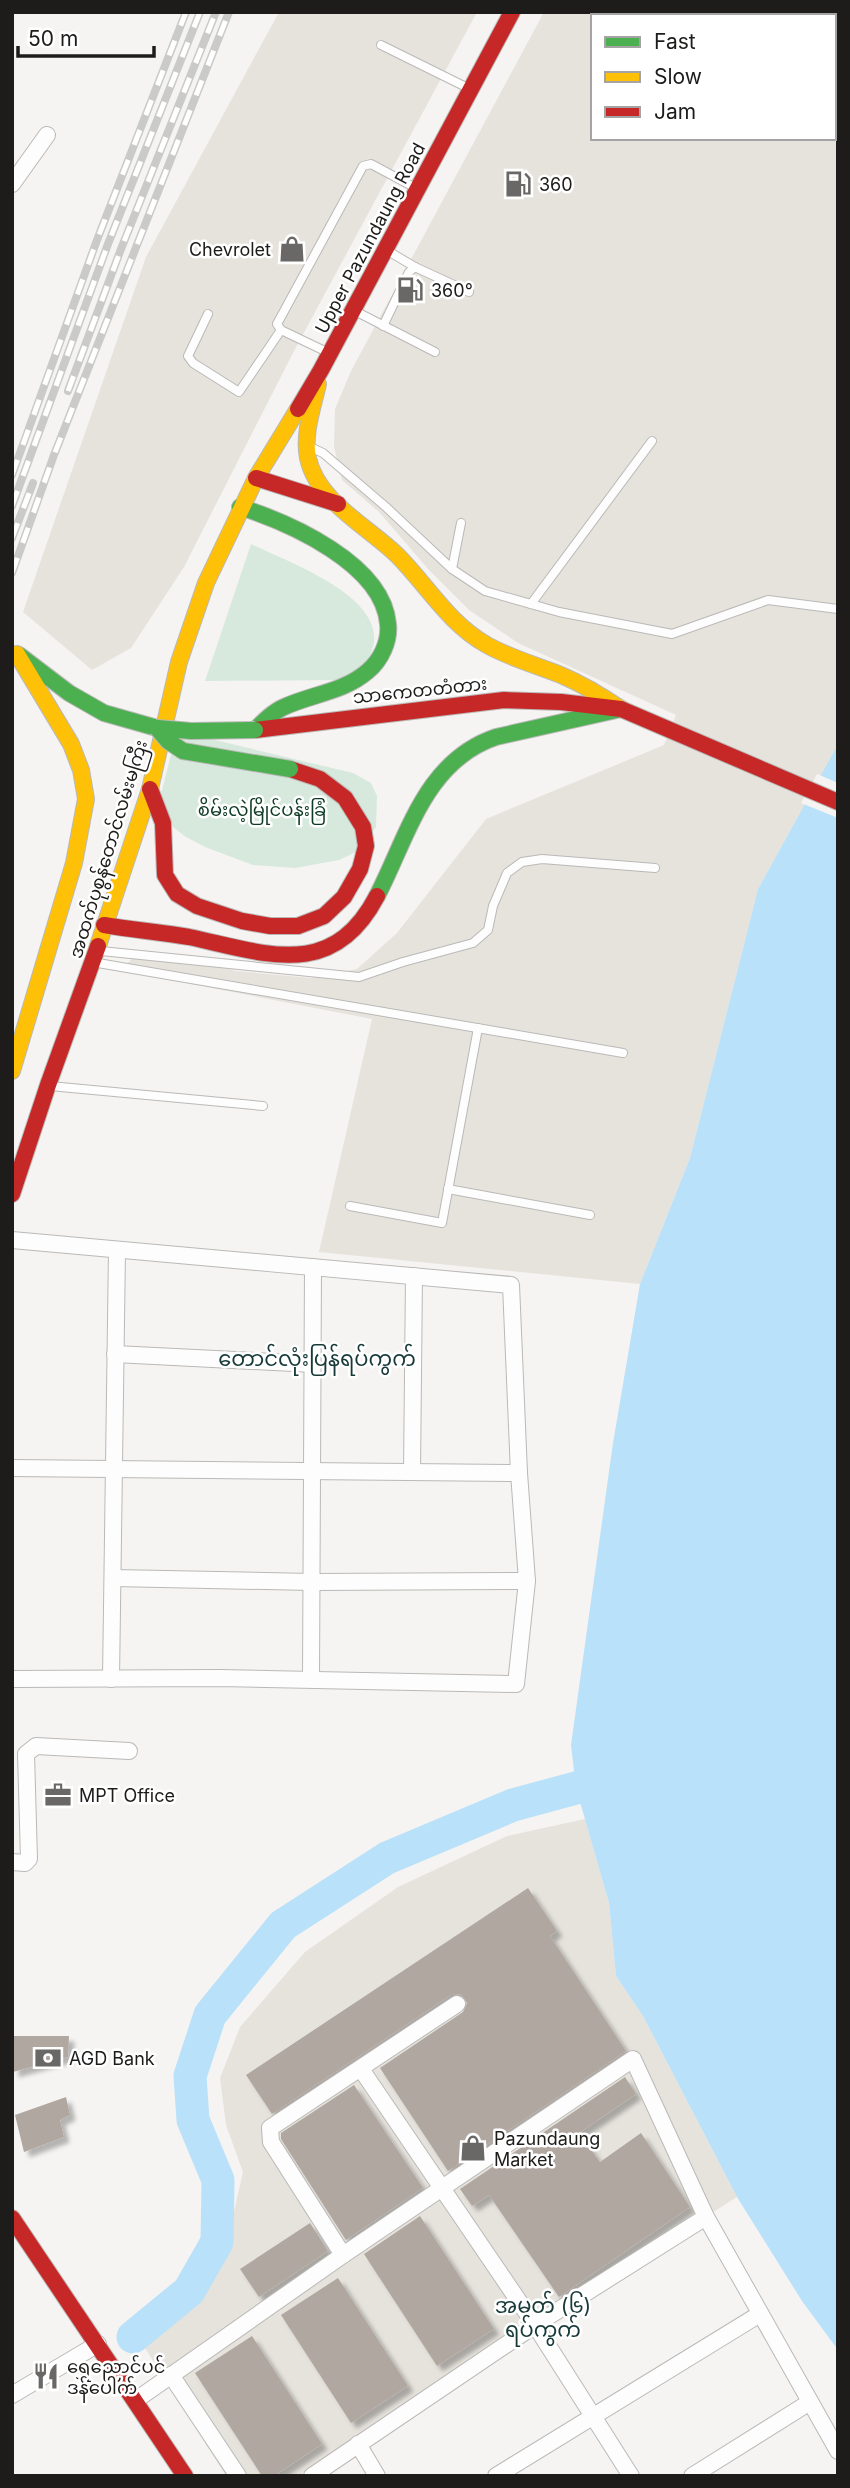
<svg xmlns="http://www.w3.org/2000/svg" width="850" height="2488" viewBox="0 0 850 2488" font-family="Inter,'Noto Sans Myanmar',sans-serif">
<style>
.built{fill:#e6e3dd;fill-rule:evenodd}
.green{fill:#d6e9dc}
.water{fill:#b9e1f9}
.pier{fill:#f5f4f2}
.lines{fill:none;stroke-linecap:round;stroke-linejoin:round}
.river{stroke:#b9e1f9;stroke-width:33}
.building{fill:#b1a7a1;filter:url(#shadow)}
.lane-casing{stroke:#bab9b7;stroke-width:10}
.street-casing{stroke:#bab9b7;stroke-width:18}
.fast-casing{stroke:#bab9b7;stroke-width:18}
.slow-casing{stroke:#bab9b7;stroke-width:18}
.jam-casing{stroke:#bab9b7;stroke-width:18}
.lane{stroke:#fefdfd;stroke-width:8}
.street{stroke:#fefdfd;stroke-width:16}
.fast{stroke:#4caf50;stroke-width:16}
.slow{stroke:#ffc107;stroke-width:16}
.jam{stroke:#c62828;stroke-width:16}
.rail-casing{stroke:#cacac9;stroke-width:8}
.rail{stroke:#fff;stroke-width:5;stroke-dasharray:16;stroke-linecap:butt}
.fast-bridge-casing{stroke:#bab9b7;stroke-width:18;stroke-linecap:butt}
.fast-bridge{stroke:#4caf50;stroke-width:16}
.labels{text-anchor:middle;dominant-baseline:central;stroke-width:5;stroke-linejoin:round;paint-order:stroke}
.poi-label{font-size:18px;fill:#1d1c1b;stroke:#fff;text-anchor:start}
.street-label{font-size:18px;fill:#1d1c1b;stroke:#fff}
.park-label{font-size:18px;fill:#0e3b24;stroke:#fff}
.quarter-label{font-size:21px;fill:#173a39;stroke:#fff}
</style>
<defs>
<filter id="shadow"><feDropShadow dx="5.5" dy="5.5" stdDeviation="2" flood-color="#0004"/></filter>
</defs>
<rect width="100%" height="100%" fill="#f5f4f2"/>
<g class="built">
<path d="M279,12H477L294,351L184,567L131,648L92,670L23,612L146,257Z"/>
<path d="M544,12H838V744L758,889L690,1158L640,1284L319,1252L372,1019L119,970L139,953L183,956L236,971L311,978L357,969L397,933L486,819L664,745L676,715L518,643L469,610L429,570L379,512L342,480L334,447L335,409L351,371ZM593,16H834V138H593Z"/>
<path d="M585,1819L609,1903L616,1976L643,2016L737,2197L298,2476H226L143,2345L201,2300L227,2242L243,2172L226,2125L220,2078L240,2027L305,1952L398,1887L507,1836Z"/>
</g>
<g class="green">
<path d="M251,544C286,561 380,594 374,642C373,649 369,657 367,663L339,680L205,681Z"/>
<path d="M177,731L353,773L371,783L377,796L376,827L356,852L339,860L295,868L253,865L205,847L186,837L156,814Z"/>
</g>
<path class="water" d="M838,744V2350L802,2301L737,2197L643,2016L616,1976L609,1903L576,1788L571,1745L613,1443L640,1284L690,1158L758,889Z"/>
<path class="pier" d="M817,774L838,783V818L801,803Z"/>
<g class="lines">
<path class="river" d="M133,2337L189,2291L217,2242L218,2180L193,2120L190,2076L210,2015L283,1925L387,1858L513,1805L620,1776"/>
</g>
<g class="building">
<path d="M528,1888L557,1931L550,1936L626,2051L448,2171L380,2068L463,2012L467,2003L461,1994L451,1995L272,2114L246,2075Z"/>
<path d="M13,2036H69L68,2057L13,2072Z"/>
<path d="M625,2077L636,2094L579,2133L600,2162L641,2133L690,2207L559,2297L489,2195L472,2206L460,2189Z"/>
<path d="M354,2085L423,2188L346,2240L281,2139V2133Z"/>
<path d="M66,2097L70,2115L60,2120L64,2137L24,2152L15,2115Z"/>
<path d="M420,2216L494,2329L437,2366L364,2254Z"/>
<path d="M310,2223L328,2251L259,2297L240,2269Z"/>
<path d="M338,2278L408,2386L351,2423L281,2315Z"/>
<path d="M252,2336L322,2444L274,2476H262L195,2373Z"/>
</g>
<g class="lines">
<g class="lane-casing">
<g id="lane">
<path d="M824,12L828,16"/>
<path d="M704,13L705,12"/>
<path d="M834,21L838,23"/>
<path d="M381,45L468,88"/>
<path d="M388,251L415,267"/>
<path d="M355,311L435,352"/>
<path d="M208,314L188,356L193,363L239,392L281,330"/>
<path d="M383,326L409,272L415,267L469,292"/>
<path d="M327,352L281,330L277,324L363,166L371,164L414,187"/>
<path d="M310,447L323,453L386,507L452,569L485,591L559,612L672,634L768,600L838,609"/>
<path d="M452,569L461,523"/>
<path d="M531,604L652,441"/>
<path d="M101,951L359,977L403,962L473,943L488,930L493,906L507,873L522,862L542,859L655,868"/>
<path d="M98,963L623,1053"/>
<path d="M50,1086L263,1106"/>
<path d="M448,1189L590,1215"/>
<path d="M350,1206L442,1223L478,1028"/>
</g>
</g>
<g class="street-casing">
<g id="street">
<path d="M12,184L47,135"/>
<path d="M12,1240L511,1285L519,1473L527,1581L516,1684L220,1678L12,1679"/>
<path d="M115,1354L313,1364"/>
<path d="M12,1468L519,1473"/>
<path d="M412,1472L414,1276"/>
<path d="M113,1578L312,1582L527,1581"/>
<path d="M111,1679L117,1250"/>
<path d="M311,1679L313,1267"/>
<path d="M12,1862L25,1863L29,1859L26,1754L36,1746L129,1751"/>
<path d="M361,2069L535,2325L631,2476"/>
<path d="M343,2255L271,2142L270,2128L457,2004"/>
<path d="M171,2375L238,2476"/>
<path d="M12,2395L98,2344"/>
<path d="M136,2400L343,2255L633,2059L706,2217L838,2451"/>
<path d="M358,2444L377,2476"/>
<path d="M312,2476L535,2325L706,2217"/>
<path d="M496,2476L760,2314"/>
<path d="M692,2476L810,2402"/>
</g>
</g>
<g class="fast-casing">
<g id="fast">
<path d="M240,507C290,523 383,564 388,624C390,641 381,660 368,671C344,692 312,694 284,707C273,712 264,721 255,730"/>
<path d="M19,655L69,693L104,713L157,728"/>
<path d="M377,896C408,836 425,761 496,737L621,709"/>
</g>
</g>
<g class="slow-casing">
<g id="slow">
<path d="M318,384C313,407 303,434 308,458C317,501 367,526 397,555C427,585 448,623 487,645C510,658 536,665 561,675C582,684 602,696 621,709"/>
<path d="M98,946L150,789L179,662L206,583L256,478L298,409"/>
<path d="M12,1071L74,863L86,799L81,770L71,744L17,654"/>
</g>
</g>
<g class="jam-casing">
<g id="jam">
<path d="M298,409L321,370L512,12"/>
<path d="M256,478L338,504"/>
<path d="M255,730L504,700L561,702L621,709L838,802"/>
<path d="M150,789L163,823L165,875L177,894L197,906L242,921L270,926H298L324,916L344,897L360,869L366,846L363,827L345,798L320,779L290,769"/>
<path d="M104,925C132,930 161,932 189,937C265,953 332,982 377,896"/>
<path d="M12,1194L48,1085L98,946"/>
<path d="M12,2218L185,2476"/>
</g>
</g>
<use href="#lane" class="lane"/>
<use href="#street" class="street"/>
<use href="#fast" class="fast"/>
<use href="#slow" class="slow"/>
<use href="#jam" class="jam"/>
<g class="rail-casing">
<g id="rail">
<path d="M68,391L121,249L216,12"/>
<path d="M12,475L97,240L186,12"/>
<path d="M12,506L108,244L200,12"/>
<path d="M12,538L33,483"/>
<path d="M12,573L54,455L229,12"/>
</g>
</g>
<use href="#rail" class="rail"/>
<g class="fast-bridge-casing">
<g id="fast-bridge">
<path d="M157,728L191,731L255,730"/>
<path d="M157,728L168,741L183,751L290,769"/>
</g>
</g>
<use href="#fast-bridge" class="fast-bridge"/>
</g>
<defs>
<g id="fuel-bare" transform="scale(2.1)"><path d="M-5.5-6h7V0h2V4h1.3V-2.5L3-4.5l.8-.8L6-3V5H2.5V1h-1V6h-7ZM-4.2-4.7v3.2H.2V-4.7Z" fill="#696866" stroke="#fff" stroke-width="2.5" paint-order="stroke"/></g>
<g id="shop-bare" transform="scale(2.1)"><path d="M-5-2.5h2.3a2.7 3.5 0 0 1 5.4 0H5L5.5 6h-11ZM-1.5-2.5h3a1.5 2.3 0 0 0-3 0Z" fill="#696866" stroke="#fff" stroke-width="2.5" paint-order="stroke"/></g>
<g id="office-bare" transform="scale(2.1)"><path d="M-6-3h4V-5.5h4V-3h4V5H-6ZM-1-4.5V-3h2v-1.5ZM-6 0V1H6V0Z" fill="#696866" stroke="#fff" stroke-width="2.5" paint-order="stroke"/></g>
<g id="bank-bare" transform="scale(2.1)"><path d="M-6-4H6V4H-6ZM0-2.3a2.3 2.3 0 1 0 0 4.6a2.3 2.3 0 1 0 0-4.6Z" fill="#696866" stroke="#fff" stroke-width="2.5" paint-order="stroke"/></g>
<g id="restaurant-bare" transform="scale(2.1)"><path d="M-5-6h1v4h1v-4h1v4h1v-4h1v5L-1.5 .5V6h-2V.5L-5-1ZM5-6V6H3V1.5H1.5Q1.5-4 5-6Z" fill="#696866" stroke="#fff" stroke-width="2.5" paint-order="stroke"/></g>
</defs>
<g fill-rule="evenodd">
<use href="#fuel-bare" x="518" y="184"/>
<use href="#shop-bare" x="292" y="249"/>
<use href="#fuel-bare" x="410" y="290"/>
<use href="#office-bare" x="58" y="1795"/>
<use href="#bank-bare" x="48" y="2058"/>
<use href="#shop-bare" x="473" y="2148"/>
<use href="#restaurant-bare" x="46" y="2376"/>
</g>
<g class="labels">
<g class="poi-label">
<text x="539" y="184">360</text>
<text x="271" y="249" text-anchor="end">Chevrolet</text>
<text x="431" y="290">360°</text>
<text x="79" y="1795">MPT Office</text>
<text x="69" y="2058">AGD Bank</text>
<text x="494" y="2138">Pazundaung<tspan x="494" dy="21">Market</tspan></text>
<text x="67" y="2366">ရွှေညောင်ပင်<tspan x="67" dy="21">ဒန်ပေါက်</tspan></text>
</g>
<g class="street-label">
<text transform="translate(370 238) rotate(-62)">Upper Pazundaung Road</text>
<text transform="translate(420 690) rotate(-6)">သာကေတတံတား</text>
<text transform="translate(108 849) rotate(-73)">အထက်ပုစွန်တောင်လမ်းမကြီး</text>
</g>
<g class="park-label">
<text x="262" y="809">စိမ်းလဲ့မြိုင်ပန်းခြံ</text>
</g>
<g class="quarter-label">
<text x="317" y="1358">တောင်လုံးပြန်ရပ်ကွက်</text>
<text x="543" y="2305">အမှတ် (၆)<tspan x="543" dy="24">ရပ်ကွက်</tspan></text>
</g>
</g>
<rect width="850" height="2488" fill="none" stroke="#1d1c1b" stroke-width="28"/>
<rect x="591" y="14" width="245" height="126" fill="#ffffff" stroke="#a5a4a4" stroke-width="2"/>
<rect x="605" y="37" width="35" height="10" fill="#4caf50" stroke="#a5a4a4" stroke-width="2"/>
<text x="654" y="49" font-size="21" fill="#1d1c1b">Fast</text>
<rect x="605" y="72" width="35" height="10" fill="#ffc107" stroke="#a5a4a4" stroke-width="2"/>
<text x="654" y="84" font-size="21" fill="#1d1c1b">Slow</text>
<rect x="605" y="107" width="35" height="10" fill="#c62828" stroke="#a5a4a4" stroke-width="2"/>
<text x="654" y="119" font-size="21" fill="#1d1c1b">Jam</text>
<path d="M18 46v10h136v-10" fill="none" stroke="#1d1c1b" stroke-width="3.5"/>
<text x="28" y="46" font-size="21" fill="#1d1c1b" stroke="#ffffff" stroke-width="5" paint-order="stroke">50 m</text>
</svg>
